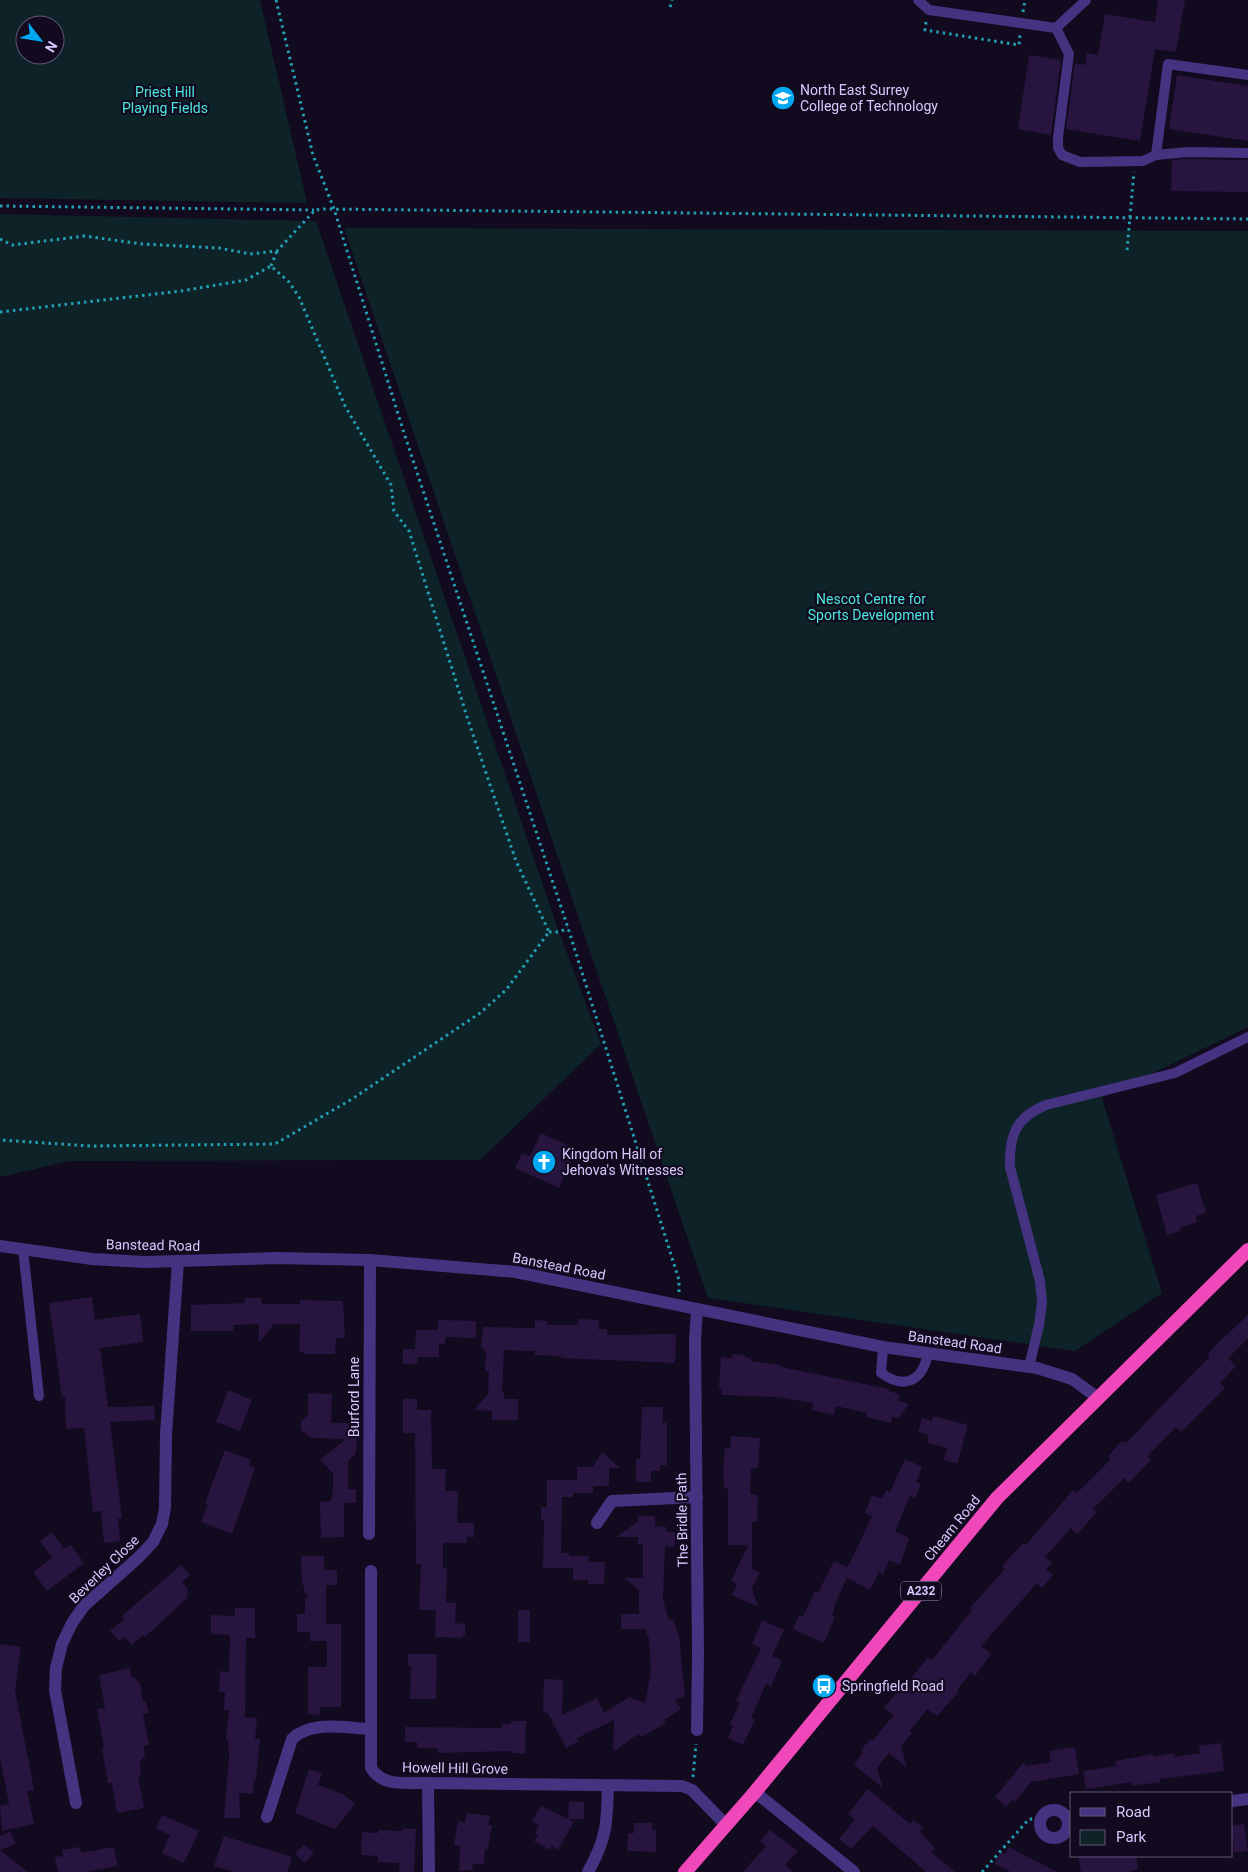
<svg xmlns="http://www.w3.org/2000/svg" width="1248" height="1872" viewBox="0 0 1248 1872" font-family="Roboto,sans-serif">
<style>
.green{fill:#0d2328;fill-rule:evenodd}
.building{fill:#271540}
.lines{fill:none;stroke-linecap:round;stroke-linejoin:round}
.path{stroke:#24a0b6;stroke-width:3;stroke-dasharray:2.5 4;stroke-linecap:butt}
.service{stroke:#453280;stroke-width:10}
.minor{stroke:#453280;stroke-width:12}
.tertiary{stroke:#453280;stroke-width:12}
.trunk{stroke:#f048ba;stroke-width:14}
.labels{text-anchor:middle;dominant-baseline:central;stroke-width:4.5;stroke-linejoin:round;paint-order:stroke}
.shield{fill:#120a1e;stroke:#9d8ebc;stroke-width:1}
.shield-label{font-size:12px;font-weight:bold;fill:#d9c7ff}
.poi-label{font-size:14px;fill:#d9c7ff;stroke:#120a1e;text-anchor:start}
.park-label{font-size:14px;fill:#4be7e0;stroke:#120a1e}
.street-label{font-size:14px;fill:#d9c7ff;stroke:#120a1e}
</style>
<rect width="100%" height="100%" fill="#120a1e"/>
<g class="green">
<path d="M0,0H260L307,203L0,198ZM25,25H55V55H25Z"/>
<path d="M0,214L316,221L559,932L601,1044L480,1160L69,1161L0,1177Z"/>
<path d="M344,228L1248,231V1027L1102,1098L1162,1293L1075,1351L708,1298Z"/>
</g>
<g class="building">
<path d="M1158,0H1185L1176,52L1155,49L1140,141L1066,129L1075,63L1085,65L1087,53L1098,55L1105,14L1155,22Z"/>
<path d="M1029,55L1061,60L1051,135L1018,129Z"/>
<path d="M1177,75L1248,86V141L1169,129Z"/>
<path d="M1188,159L1248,160V192L1171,191L1172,160Z"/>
<path d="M541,1133L577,1150L559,1188L515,1168L522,1153L530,1156Z"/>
<path d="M1197,1183L1206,1213L1196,1216L1197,1222L1179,1228L1180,1231L1167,1235L1156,1195Z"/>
<path d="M92,1297L95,1320L140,1314L143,1342L100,1348L108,1407L154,1406L155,1420L110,1422L122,1518L118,1519L120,1541L104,1543L101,1511L93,1512L84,1428L66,1429L65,1397H62L49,1303Z"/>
<path d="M245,1298H261L262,1304H300V1300L343,1301L345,1338H336L335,1354H304V1352H299L300,1324H274L259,1343V1324L233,1325V1331H191V1305L245,1303Z"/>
<path d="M1248,1315V1338L1228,1358L1236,1366L1220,1383L1225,1388L1181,1432L1176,1427L1148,1456L1151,1460L1129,1483L1124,1478L1093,1509L1097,1512L1077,1534L1071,1528L1045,1557L1052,1563L1046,1569L1053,1575L1042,1588L1037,1583L981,1646L991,1654L975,1676L971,1672L958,1689V1693L937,1716L927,1709L910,1731L912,1733L901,1746L907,1768L889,1753L877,1768L883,1788L854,1765L863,1752L861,1750L870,1739L872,1741L894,1715L884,1708L900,1688L902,1690L928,1657L932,1660L972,1610L970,1608L1005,1569L1002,1566L1023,1543L1026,1545L1073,1490L1077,1493L1111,1459L1108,1456L1122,1441L1124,1443L1130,1439L1210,1356L1208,1354L1219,1342Z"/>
<path d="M579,1319L599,1320L598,1329H607V1335L676,1334L675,1363L561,1358V1356L535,1355V1351L504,1350L502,1392H504V1399H518V1420H492V1411L474,1410L488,1394L489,1371H485L486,1352L481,1346L483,1327L535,1328V1320L548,1321L547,1325H578Z"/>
<path d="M438,1320L476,1321V1338L445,1337V1344H439V1357H417V1364H403V1349H415L416,1330H438Z"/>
<path d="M733,1354L745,1355V1357L751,1358V1361L781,1365V1367L889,1389L888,1391L900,1394L898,1401L909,1404L898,1419L892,1417L891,1423L866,1417L867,1413L836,1406L834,1415L812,1410L813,1403L777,1397L721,1395L722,1388H719L721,1357L732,1358Z"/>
<path d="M228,1390L252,1400L240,1431L216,1422Z"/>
<path d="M308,1393L332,1394L331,1423H358L356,1453L348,1461V1489H356V1503H344V1537L321,1538L320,1502L331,1501L333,1490V1473L320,1460L346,1439L311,1438L301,1430V1421L308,1415Z"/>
<path d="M403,1399H417V1410H431L432,1469H446L445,1491H458L457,1523H474V1537H466L467,1543H443V1568H447L446,1602L456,1603L455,1623L465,1624V1635L461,1638L435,1637L436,1610H419L421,1564H416L415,1433H403Z"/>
<path d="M642,1407H663V1423H667V1465H660V1471H651V1482H636V1459H640Z"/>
<path d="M933,1416L968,1425L957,1464L944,1460L947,1448L928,1443V1435L918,1432L922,1418L932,1421Z"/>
<path d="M731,1436L760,1438L758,1468H751L750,1494L758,1495L757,1522H752V1569L760,1572L752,1588L758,1607L732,1595L737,1584L731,1581L748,1545H728V1489L724,1488L723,1468L725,1448H730Z"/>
<path d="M225,1450L251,1460L249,1466L255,1468L232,1534L201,1522L208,1504L205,1503Z"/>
<path d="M602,1452L620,1468H609V1486H593V1493H573V1497H562L561,1553H569V1556H589L588,1562H605L604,1584H588V1580H573V1568H543L544,1520H541V1507H547V1480H577V1467H593Z"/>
<path d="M905,1459L922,1467L916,1482L921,1484L915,1498L910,1496L895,1531L909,1538L900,1565L889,1560L883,1574L879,1572L870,1590L847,1578L836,1601L832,1616L835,1617L824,1643L793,1629L799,1615L803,1617L815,1591L818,1593L834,1561L847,1567L850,1563L872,1516L865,1513L872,1495L882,1499L886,1490L890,1492Z"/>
<path d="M638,1516H655V1526L666,1527V1532H675V1547L665,1546L663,1600L669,1620L673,1619L679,1636L685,1696L675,1700L681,1709L664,1720L666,1723L641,1737L638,1734L613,1752L614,1720L577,1738L579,1741L566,1748L548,1713L543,1712L544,1679L563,1680L562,1715L597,1698L604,1713L629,1697L645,1703L651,1671L649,1639L645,1629H621V1614H639V1590L625,1578H643V1544H638V1537H617L638,1521Z"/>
<path d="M52,1532L64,1549L71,1545L84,1563L47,1591L33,1572L52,1558L40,1541Z"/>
<path d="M301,1556H324V1570H337V1585H326V1624H341V1707H320V1715L308,1714V1667H327V1641H310V1632H297V1614H305V1598H309L304,1592V1585H302Z"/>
<path d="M181,1565L190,1575L182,1582L188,1589L187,1598L145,1637L143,1635L132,1645L125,1637L119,1641L110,1631L124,1619L122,1616Z"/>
<path d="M235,1608H255V1638H246L245,1717L257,1718L255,1739H260L256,1780H254L253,1794L239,1793L240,1818H224L229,1756L228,1740L226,1739L229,1710H224L225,1692H219L220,1671L229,1672L230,1635L211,1634V1615L235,1616Z"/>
<rect x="518" y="1610" width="12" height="32"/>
<path d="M762,1620L784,1630L772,1656L782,1661L771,1686L766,1684L751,1718L755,1720L743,1745L728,1738L733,1726L730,1724L740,1703L736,1701L761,1648L752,1644Z"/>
<path d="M0,1644L21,1647L15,1690L34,1790L27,1791L34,1824L2,1831L0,1806L9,1804L0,1757Z"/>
<path d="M408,1654H437L436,1699H410L411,1666H408Z"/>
<path d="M130,1668L131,1676L140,1683L143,1701H146L149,1713L143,1714L149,1745L144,1746L145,1756L140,1762L141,1776H138L144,1808L117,1813L112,1783H108L102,1748H104L97,1709L105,1708L99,1675Z"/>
<path d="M511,1721H526L525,1754L511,1753V1751L438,1753V1748H417V1742H405V1727L502,1728V1724H511Z"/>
<path d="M1221,1743L1224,1771L1160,1779V1782L1132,1786V1782L1086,1789L1083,1771L1116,1766L1115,1761L1153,1754V1757L1174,1753L1175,1757L1200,1753L1199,1746Z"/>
<path d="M1075,1747L1079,1774L1031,1782L1015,1802L1012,1800L1006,1807L995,1797L1023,1763L1027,1766L1051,1762L1049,1751Z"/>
<path d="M309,1769L322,1773L318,1785L343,1794L355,1804L335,1829L295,1813Z"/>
<path d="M868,1789L910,1824L914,1820L923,1828L920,1832L935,1848L931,1852L955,1872H926L873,1826L851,1849L839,1839L855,1820L848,1814Z"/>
<path d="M569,1801L584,1802V1819H568L574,1822L558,1850L552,1846L550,1850L534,1841L538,1835L535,1833L539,1825L532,1821L541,1806L568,1819Z"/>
<path d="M467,1813L490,1816L488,1825H492L488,1849H485L484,1864H472L473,1870L459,1871L460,1846L454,1845L458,1821L465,1823Z"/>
<path d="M162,1815L199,1831L184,1863L162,1853L170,1835L156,1828Z"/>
<path d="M634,1823H652V1830H656V1852L627,1851L628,1833H634Z"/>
<path d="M1244,1824L1248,1851L1234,1853L1232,1826Z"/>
<path d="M403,1828L416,1829L414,1872H399L400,1863L378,1862V1856L361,1855L362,1832L378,1833V1830L403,1831Z"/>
<path d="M770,1830L798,1851L785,1865L793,1872H743L766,1846L760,1841Z"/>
<path d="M10,1831L16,1844L0,1850V1836Z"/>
<path d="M224,1836L292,1857L287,1872H234L214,1866Z"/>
<path d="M304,1844L314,1853L305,1863L295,1854Z"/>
<path d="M80,1847L81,1853L114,1847L118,1866L84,1872H58L55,1857L63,1856L62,1850Z"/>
<path d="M1009,1847L1057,1872H1011L994,1863L1001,1852L1005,1854Z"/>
<path d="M0,1850L28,1872H0Z"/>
<path d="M1078,1856H1136L1138,1869L1128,1872H1081Z"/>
</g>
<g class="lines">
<g class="path">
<path d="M276,0L313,155L334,209L404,433L568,928L679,1280V1292"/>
<path d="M670,7L672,0"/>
<path d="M1023,12L1025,0"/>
<path d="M926,22L925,30L1019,45L1020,35"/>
<path d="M0,206L314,210"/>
<path d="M0,239L12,245L85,236L142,244L219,248L250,254L277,251L315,210L324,209L1248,219"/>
<path d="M1127,250L1134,172"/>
<path d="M271,266L277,251"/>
<path d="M0,312L181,291L246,280L271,266L289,282L299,297L345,406L391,485L394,511L409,531L468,720L516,861L549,932L506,990L480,1013L352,1099L275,1144L90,1146L0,1140"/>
<path d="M549,932H559L568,928"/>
<path d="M693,1777L696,1744"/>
<path d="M982,1872L1029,1819H1041"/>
</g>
<g class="service">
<path d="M918,0L929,10L1056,28L1086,0"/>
<path d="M1056,28L1069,54L1058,137V148L1062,155L1080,162L1143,161L1156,155L1188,152L1248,153"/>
<path d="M1156,155L1168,64L1248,75"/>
<path d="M23,1249L39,1396"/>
<path d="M883,1347L881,1373C905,1390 922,1381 928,1354"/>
<path d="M1029,1367L1039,1325L1042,1303L1040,1281L1010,1167C1009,1135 1016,1117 1046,1105L1175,1073L1248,1037"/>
</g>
<g class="minor">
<path d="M597,1523L612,1501L697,1497"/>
<path d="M369,1534L370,1260"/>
<path d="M371,1571V1768C384,1788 406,1782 428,1783L682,1786L692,1790L726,1825"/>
<path d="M697,1730L698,1653L695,1340L697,1310"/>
<path d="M428,1783L429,1872"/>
<path d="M755,1792L854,1872"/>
<path d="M1232,1801L1248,1799"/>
<path d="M76,1803L55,1690L56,1668L62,1644L72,1623L84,1606L139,1557L153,1542L162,1524L165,1508L166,1434L178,1262"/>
<circle cx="1054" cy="1824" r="14"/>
<path d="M267,1817L292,1739C311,1720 345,1728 371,1729"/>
<path d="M588,1872C607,1838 607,1823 608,1786"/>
</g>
<path class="tertiary" d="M0,1246L92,1259L144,1262L277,1258L370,1260L516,1272L883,1347L1037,1368L1072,1379L1098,1398"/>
<path class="trunk" d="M685,1872L755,1792L997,1498L1248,1250"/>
</g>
<defs>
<g id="university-disc" transform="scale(1.25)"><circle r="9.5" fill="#00a7f2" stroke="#120a1e"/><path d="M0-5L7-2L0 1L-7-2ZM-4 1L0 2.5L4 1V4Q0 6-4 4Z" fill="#fff"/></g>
<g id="church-disc" transform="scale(1.25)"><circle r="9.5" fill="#00a7f2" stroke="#120a1e"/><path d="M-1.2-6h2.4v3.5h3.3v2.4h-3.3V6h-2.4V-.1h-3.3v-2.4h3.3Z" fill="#fff"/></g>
<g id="bus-disc" transform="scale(1.25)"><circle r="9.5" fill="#00a7f2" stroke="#120a1e"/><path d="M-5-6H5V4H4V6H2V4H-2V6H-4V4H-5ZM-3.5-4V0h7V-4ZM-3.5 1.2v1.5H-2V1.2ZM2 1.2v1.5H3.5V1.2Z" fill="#fff"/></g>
</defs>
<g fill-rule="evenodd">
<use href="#university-disc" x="783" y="98"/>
<use href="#church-disc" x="544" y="1162"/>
<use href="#bus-disc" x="824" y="1686"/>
</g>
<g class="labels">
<rect class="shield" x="901" y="1581.5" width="40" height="19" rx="4"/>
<g class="shield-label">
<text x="921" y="1591">A232</text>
</g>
<g class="poi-label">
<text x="800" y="90">North East Surrey<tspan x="800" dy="16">College of Technology</tspan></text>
<text x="562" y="1154">Kingdom Hall of<tspan x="562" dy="16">Jehova's Witnesses</tspan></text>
<text x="842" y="1686">Springfield Road</text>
</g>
<g class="park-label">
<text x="165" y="92">Priest Hill<tspan x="165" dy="16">Playing Fields</tspan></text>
<text x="871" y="599">Nescot Centre for<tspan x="871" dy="16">Sports Development</tspan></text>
</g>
<g class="street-label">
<text transform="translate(153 1245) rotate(1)">Banstead Road</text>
<text transform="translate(559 1266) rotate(11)">Banstead Road</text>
<text transform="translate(955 1342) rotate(8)">Banstead Road</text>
<text transform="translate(354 1397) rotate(-90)">Burford Lane</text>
<text transform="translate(682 1520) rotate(-91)">The Bridle Path</text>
<text transform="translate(952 1528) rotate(-51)">Cheam Road</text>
<text transform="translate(104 1569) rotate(-44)">Beverley Close</text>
<text transform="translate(455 1768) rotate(1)">Howell Hill Grove</text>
</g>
</g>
<rect x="1070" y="1792" width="162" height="65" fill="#120a1e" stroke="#625678"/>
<rect x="1080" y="1808" width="25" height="8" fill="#453280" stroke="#625678"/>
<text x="1116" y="1817" font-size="15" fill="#d9c7ff">Road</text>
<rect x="1080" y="1830" width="25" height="15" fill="#0d2328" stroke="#625678"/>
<text x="1116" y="1842" font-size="15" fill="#d9c7ff">Park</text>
<g transform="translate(40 40) rotate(121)"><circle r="24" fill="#120a1e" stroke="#625678"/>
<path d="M0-4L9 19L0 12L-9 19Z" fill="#00a7f2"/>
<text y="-8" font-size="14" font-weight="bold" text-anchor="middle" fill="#d9c7ff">N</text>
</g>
</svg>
